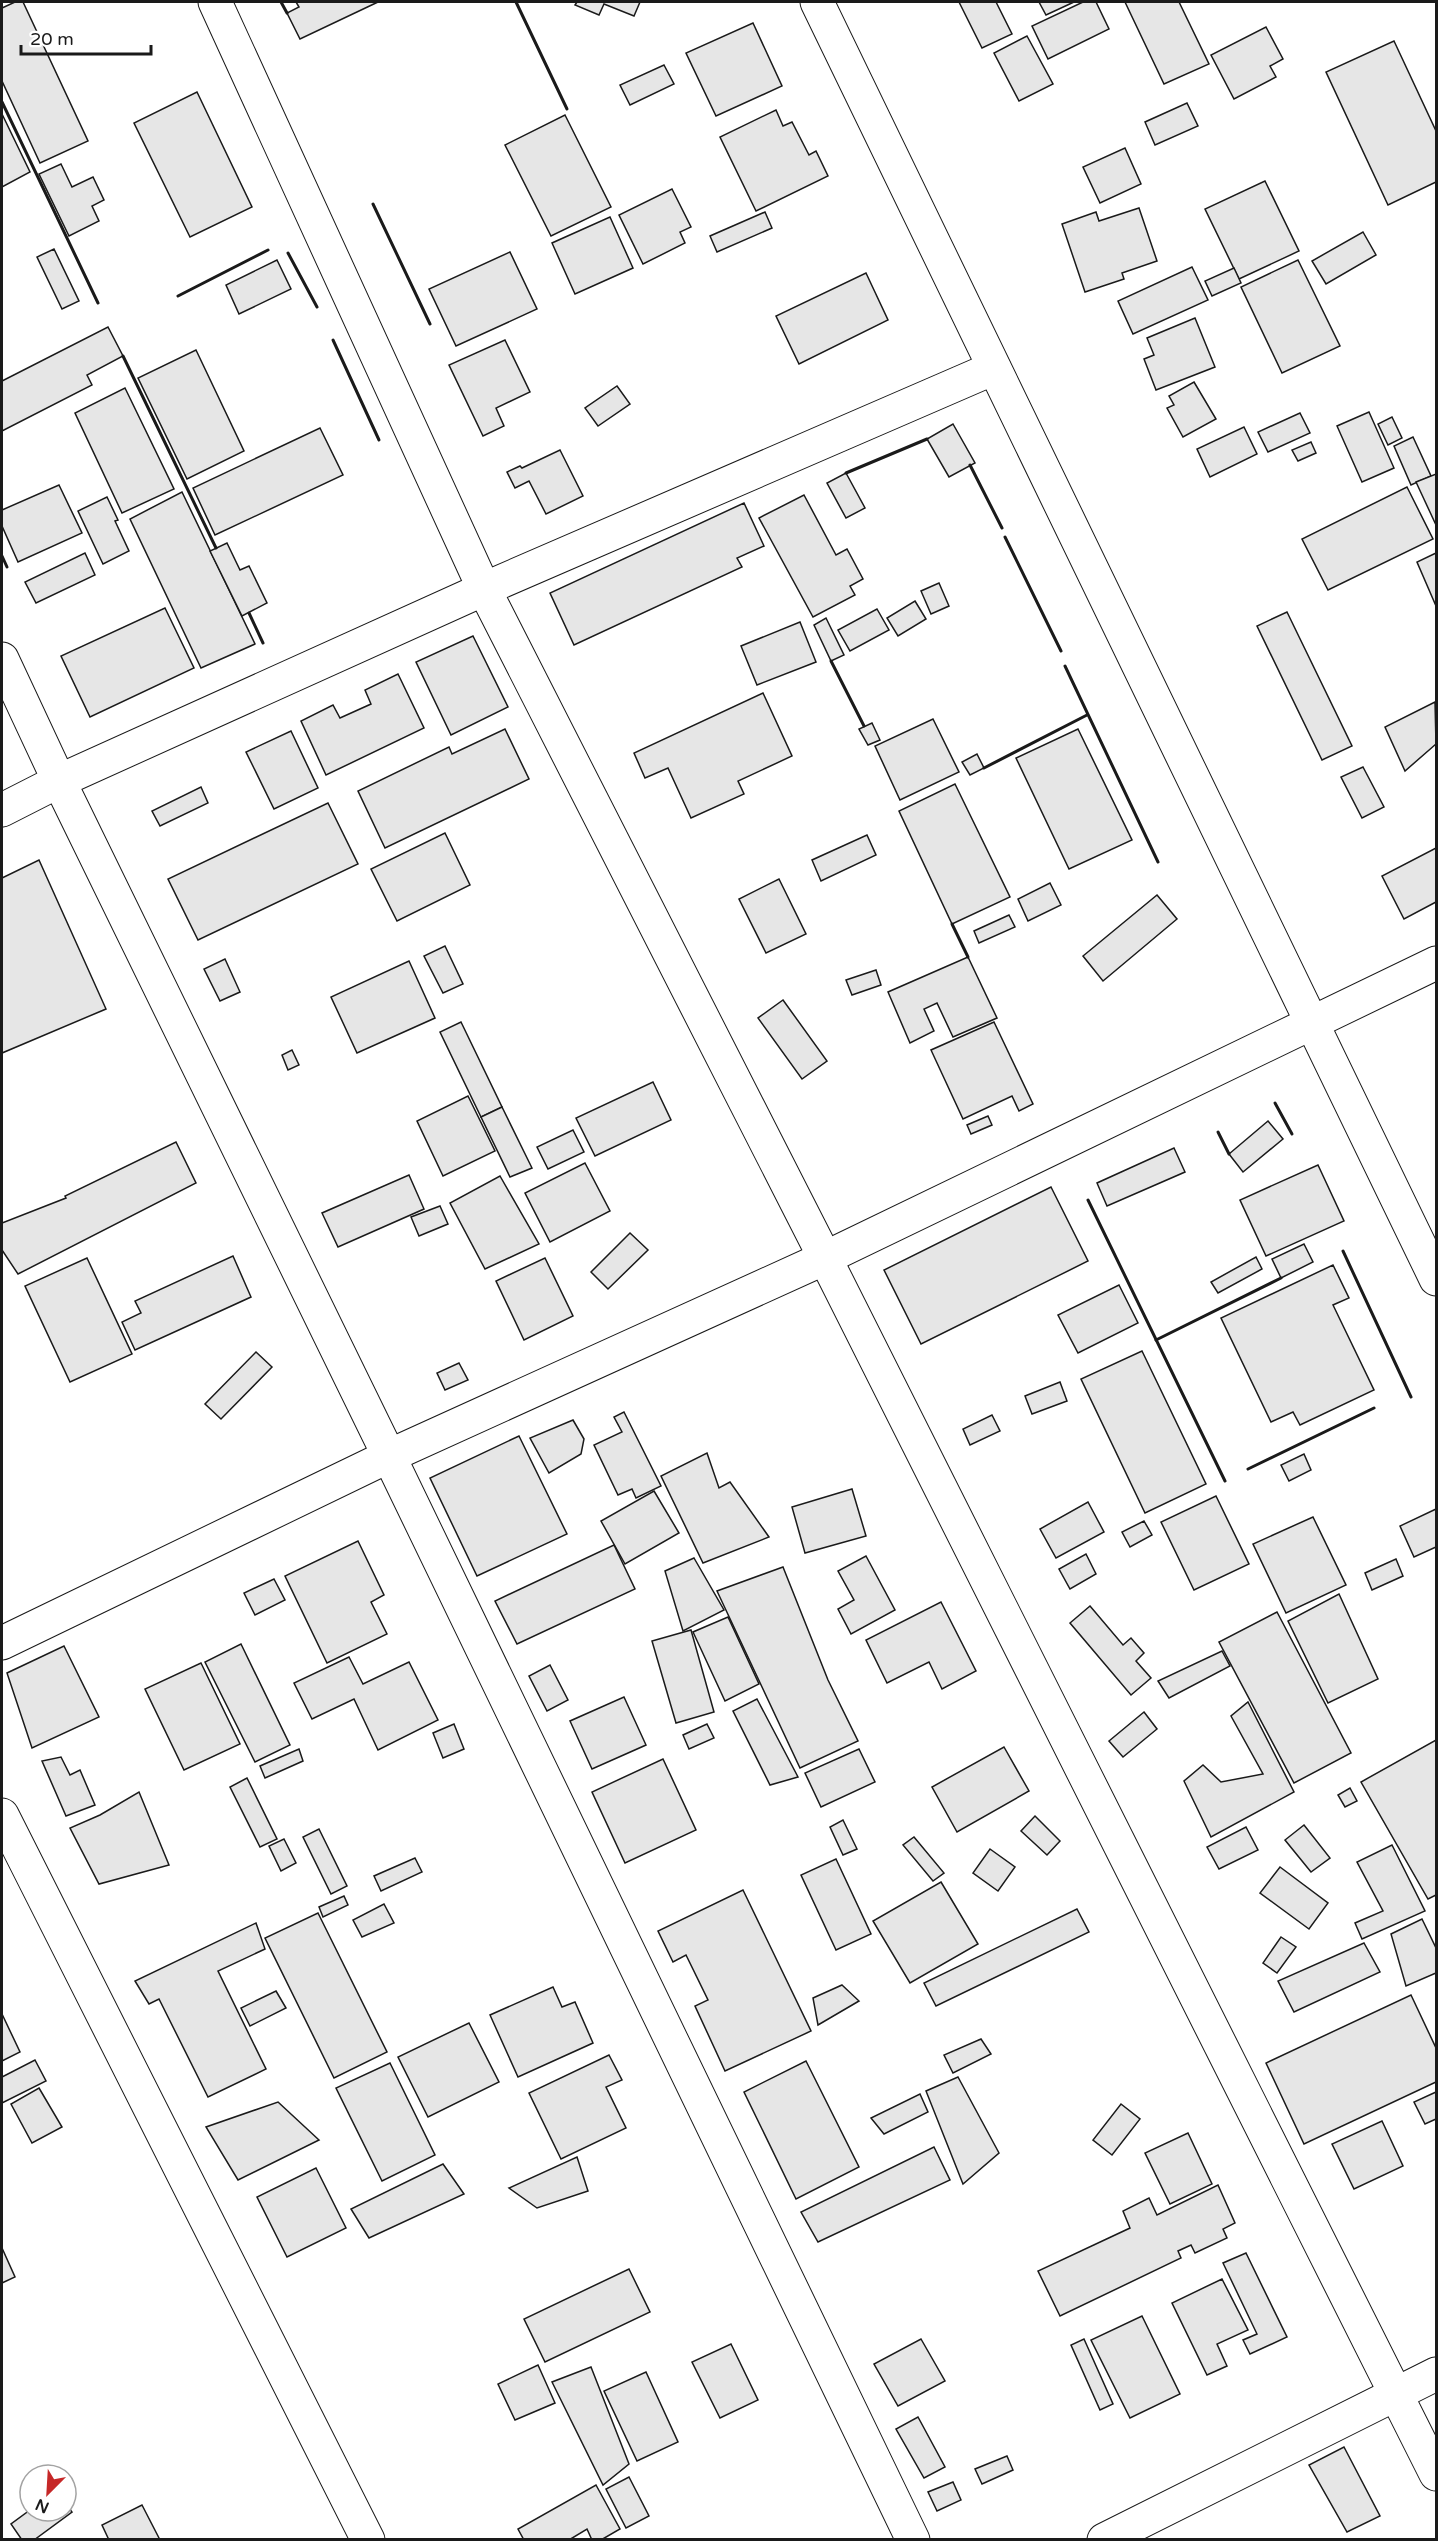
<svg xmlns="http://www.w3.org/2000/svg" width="1438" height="2541" viewBox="0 0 1438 2541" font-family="'Varela Round',sans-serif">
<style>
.building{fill:#e6e6e6;stroke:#1a1a1a;stroke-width:1.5}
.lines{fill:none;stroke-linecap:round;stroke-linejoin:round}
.minor-casing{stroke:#1a1a1a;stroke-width:35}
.minor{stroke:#fff;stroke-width:33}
.wall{stroke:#1a1a1a;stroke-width:3}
</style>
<rect width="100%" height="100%" fill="#fff"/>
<g class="building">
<path d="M15,2H23L88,141L40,163L2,81V8Z"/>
<path d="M296,2H378L300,39L287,13L299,7Z"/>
<path d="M577,2H640L634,16L604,4L599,15L575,5Z"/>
<path d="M959,2H996L1012,34L982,48Z"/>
<path d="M1039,2H1074L1046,15Z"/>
<path d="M1083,2H1096L1109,29L1048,59L1032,26Z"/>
<path d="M1125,2H1179L1209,64L1164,84Z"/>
<path d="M753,23L782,86L716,116L686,53Z"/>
<path d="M1266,27L1283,59L1270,66L1276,77L1234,99L1211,55Z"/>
<path d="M1027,36L1053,84L1019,101L994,53Z"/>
<path d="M1394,41L1436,131V182L1388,205L1326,72Z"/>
<path d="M664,65L674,84L630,105L620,85Z"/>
<path d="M197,92L252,207L190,237L134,123Z"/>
<path d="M1187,103L1198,126L1155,145L1145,122Z"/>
<path d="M776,110L783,126L792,122L809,155L816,151L828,176L756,211L720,137Z"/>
<path d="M2,114L30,172L2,187Z"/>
<path d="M565,115L611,207L551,236L505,145Z"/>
<path d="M1125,148L1141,184L1100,203L1083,167Z"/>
<path d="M61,164L72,187L93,177L104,200L92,206L99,221L69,236L39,174Z"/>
<path d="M1265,181L1299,251L1239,279L1205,209Z"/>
<path d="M672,189L691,227L680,232L685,243L643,264L619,215Z"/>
<path d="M1139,208L1157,261L1122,273L1124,279L1085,292L1062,224L1096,212L1099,221Z"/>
<path d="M765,212L772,228L717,252L710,236Z"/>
<path d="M610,217L633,268L575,294L552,243Z"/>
<path d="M1363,232L1376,255L1326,284L1312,261Z"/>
<path d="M54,249L79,301L62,309L37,257Z"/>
<path d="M510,252L537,309L456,346L429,289Z"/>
<path d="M277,260L291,289L239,314L226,285Z"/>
<path d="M1298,260L1340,346L1282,373L1241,287Z"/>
<path d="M1192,267L1208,300L1133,334L1118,301Z"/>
<path d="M1234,268L1241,283L1212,296L1205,281Z"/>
<path d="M866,273L888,320L799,364L776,316Z"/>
<path d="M1195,318L1215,367L1156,390L1144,359L1154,355L1147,338Z"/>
<path d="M108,327L123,356L87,375L92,385L2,431V381Z"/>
<path d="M505,340L530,392L496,408L504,426L483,436L449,365Z"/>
<path d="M196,350L244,451L187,479L138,378Z"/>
<path d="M1194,382L1216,419L1183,437L1167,408L1174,405L1169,396Z"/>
<path d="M617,386L630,404L598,426L585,408Z"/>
<path d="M125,388L174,489L122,513L75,413Z"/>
<path d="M1369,412L1394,468L1362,482L1337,426Z"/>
<path d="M1300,413L1310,433L1268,452L1258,432Z"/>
<path d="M1392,417L1402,438L1388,445L1378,424Z"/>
<path d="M953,424L975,463L949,477L927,439Z"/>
<path d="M1244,427L1257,454L1210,477L1197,449Z"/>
<path d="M320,428L343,475L215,535L193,488Z"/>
<path d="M1413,437L1431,476L1411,485L1394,446Z"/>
<path d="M1311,442L1316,453L1298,461L1292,450Z"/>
<path d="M560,450L583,496L546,514L529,481L515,488L507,472L520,466L522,468Z"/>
<path d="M846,473L865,508L846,518L827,483Z"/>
<path d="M1436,474V525L1416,482Z"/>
<path d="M59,485L82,533L18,562L2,526V510Z"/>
<path d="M1407,487L1433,539L1328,590L1302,539Z"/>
<path d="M182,492L255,644L201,668L130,519Z"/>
<path d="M804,495L836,555L847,549L863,579L850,586L855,595L813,617L759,518Z"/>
<path d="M107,497L118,520L115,521L129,551L103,564L78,511Z"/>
<path d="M744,503L764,546L737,558L742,567L574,645L550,593Z"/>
<path d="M227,543L240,570L249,566L267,603L242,616L210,551Z"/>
<path d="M85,553L95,575L36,603L25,582Z"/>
<path d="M1436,553V606L1417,562Z"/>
<path d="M939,583L949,606L931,614L921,591Z"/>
<path d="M915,601L926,619L898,636L887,618Z"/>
<path d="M165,608L194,668L90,717L61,656Z"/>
<path d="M877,609L889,630L850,651L838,630Z"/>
<path d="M1287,612L1352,746L1322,760L1257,626Z"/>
<path d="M826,618L844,655L831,661L814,625Z"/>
<path d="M800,622L816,662L757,685L741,646Z"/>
<path d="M473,636L508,707L451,735L416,662Z"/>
<path d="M398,674L424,728L326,775L301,721L333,705L340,718L371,704L365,690Z"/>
<path d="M763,693L792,756L738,781L744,794L691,818L668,768L645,778L634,753Z"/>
<path d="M1435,702L1436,744L1405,771L1385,727Z"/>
<path d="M933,719L959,772L900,800L875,746Z"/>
<path d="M872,723L880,740L868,745L859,729Z"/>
<path d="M505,729L529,779L385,848L358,791L449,747L452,754Z"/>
<path d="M1078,729L1132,840L1069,869L1016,758Z"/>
<path d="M291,731L318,788L274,809L246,752Z"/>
<path d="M977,754L984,768L970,775L962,762Z"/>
<path d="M1363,767L1384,807L1362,818L1341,777Z"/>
<path d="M955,784L1010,897L952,924L899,811Z"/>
<path d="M201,787L208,803L160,826L152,811Z"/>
<path d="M328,803L358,864L198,940L168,879Z"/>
<path d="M445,833L470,885L397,921L371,869Z"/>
<path d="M867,835L876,855L821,881L812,860Z"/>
<path d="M1436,848V902L1404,919L1382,876Z"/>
<path d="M39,860L106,1009L2,1053V878Z"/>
<path d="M779,879L806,934L766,953L739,899Z"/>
<path d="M1050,883L1061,905L1028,921L1018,899Z"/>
<path d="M1157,895L1177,919L1103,981L1083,956Z"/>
<path d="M1009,915L1015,927L979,943L974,931Z"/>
<path d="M445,946L463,984L443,993L424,956Z"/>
<path d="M968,957L997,1018L953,1037L937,1003L924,1009L934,1031L910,1043L888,992Z"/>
<path d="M225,959L240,992L220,1001L204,969Z"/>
<path d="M409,961L435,1018L357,1053L331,997Z"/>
<path d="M876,970L881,985L852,995L846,980Z"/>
<path d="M783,1000L827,1061L802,1079L758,1018Z"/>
<path d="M461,1022L502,1107L481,1117L440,1032Z"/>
<path d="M994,1022L1033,1104L1019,1111L1012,1096L963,1119L931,1050Z"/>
<path d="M292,1050L299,1065L288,1070L282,1055Z"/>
<path d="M653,1082L671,1120L595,1156L576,1118Z"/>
<path d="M468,1096L495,1151L443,1176L417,1121Z"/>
<path d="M502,1107L532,1168L510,1177L481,1117Z"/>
<path d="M988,1116L992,1125L971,1134L967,1125Z"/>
<path d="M1268,1121L1283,1139L1243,1172L1229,1154Z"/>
<path d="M573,1130L584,1152L548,1169L537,1147Z"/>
<path d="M176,1142L196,1183L18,1274L2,1250V1223L66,1198L65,1196Z"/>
<path d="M1174,1148L1185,1172L1107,1206L1097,1183Z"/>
<path d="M585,1163L610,1211L550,1242L525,1193Z"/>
<path d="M1318,1165L1344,1221L1266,1256L1240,1200Z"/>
<path d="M409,1175L424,1209L338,1247L322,1213Z"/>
<path d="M500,1176L539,1244L485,1269L450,1203Z"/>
<path d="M1051,1187L1088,1261L921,1344L884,1270Z"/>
<path d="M440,1206L448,1224L419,1236L411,1217Z"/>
<path d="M630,1233L648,1250L608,1289L591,1272Z"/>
<path d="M1304,1244L1313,1262L1281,1278L1272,1259Z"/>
<path d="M233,1256L251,1297L135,1350L122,1322L141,1313L135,1301Z"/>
<path d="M1256,1257L1262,1269L1218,1293L1211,1282Z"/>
<path d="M87,1258L132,1354L70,1382L25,1286Z"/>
<path d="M545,1258L573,1316L524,1340L496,1281Z"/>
<path d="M1333,1265L1349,1298L1333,1305L1374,1390L1300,1425L1293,1412L1271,1422L1221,1318Z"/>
<path d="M1119,1285L1138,1323L1078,1353L1058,1315Z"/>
<path d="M1142,1351L1206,1484L1145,1513L1081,1379Z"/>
<path d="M256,1352L272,1367L221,1419L205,1404Z"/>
<path d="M459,1363L468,1380L445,1390L437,1373Z"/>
<path d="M1060,1382L1067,1401L1032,1414L1025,1396Z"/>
<path d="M624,1412L661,1486L636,1498L632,1489L618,1495L594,1445L622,1432L614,1417Z"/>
<path d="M992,1415L1000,1431L970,1445L963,1429Z"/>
<path d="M573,1420L584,1439L581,1454L549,1473L530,1438Z"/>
<path d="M519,1436L567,1534L477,1576L430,1478Z"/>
<path d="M707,1453L719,1488L730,1482L769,1537L703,1563L661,1476Z"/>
<path d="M1304,1454L1311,1470L1289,1481L1281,1465Z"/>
<path d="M852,1489L866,1536L805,1553L792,1507Z"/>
<path d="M654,1491L679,1533L625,1564L601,1521Z"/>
<path d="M1216,1496L1249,1564L1194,1590L1161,1522Z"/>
<path d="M1088,1502L1104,1532L1056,1558L1040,1529Z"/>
<path d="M1436,1509V1547L1414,1557L1400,1526Z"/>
<path d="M1313,1517L1346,1585L1286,1613L1253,1544Z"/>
<path d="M1144,1521L1152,1535L1130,1547L1122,1532Z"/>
<path d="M358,1541L384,1595L371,1602L387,1634L327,1663L285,1576Z"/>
<path d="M614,1545L635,1589L517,1644L495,1601Z"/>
<path d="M1086,1554L1096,1574L1070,1589L1059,1569Z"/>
<path d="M866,1556L895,1610L851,1634L838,1609L854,1600L838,1571Z"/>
<path d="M694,1558L724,1610L683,1631L665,1571Z"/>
<path d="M1396,1559L1403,1576L1372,1590L1365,1573Z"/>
<path d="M783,1567L828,1680L858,1741L800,1768L717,1591Z"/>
<path d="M274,1579L285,1600L255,1615L244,1593Z"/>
<path d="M1339,1594L1378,1679L1328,1703L1288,1621Z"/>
<path d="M941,1602L976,1671L942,1689L929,1662L887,1683L866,1640Z"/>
<path d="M1090,1606L1123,1645L1131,1638L1144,1653L1136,1661L1151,1678L1131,1695L1070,1623Z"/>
<path d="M1277,1612L1351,1753L1294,1783L1219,1642Z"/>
<path d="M728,1617L759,1684L725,1701L693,1632Z"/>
<path d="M691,1630L714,1712L676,1723L652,1641Z"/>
<path d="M241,1644L290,1745L255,1762L205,1662Z"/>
<path d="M64,1646L99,1717L32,1748L7,1673Z"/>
<path d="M1222,1651L1230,1666L1169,1698L1158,1681Z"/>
<path d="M349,1657L363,1684L409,1662L438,1720L378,1750L354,1699L312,1719L294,1683Z"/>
<path d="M201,1663L240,1744L184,1770L145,1689Z"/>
<path d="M550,1665L568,1700L547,1711L529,1676Z"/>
<path d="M624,1697L646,1745L592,1769L570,1721Z"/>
<path d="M757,1699L798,1777L770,1785L733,1711Z"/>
<path d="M1248,1702L1294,1792L1211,1837L1184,1781L1203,1765L1221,1782L1263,1774L1231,1716Z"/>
<path d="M1144,1712L1157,1729L1123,1757L1109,1741Z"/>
<path d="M454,1724L464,1749L443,1758L433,1733Z"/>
<path d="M707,1724L714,1738L689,1749L683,1735Z"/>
<path d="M1436,1740V1895L1428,1899L1361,1782Z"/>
<path d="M1004,1747L1029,1791L957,1832L932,1787Z"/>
<path d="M299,1749L303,1761L265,1778L260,1766Z"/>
<path d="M859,1749L875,1782L821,1807L805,1773Z"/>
<path d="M61,1757L70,1775L80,1770L95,1805L66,1816L42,1761Z"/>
<path d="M663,1759L696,1830L625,1863L592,1792Z"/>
<path d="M247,1778L277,1839L260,1847L230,1787Z"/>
<path d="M1350,1788L1357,1801L1345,1807L1338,1795Z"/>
<path d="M139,1792L169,1865L99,1884L70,1828L100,1815Z"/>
<path d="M1035,1816L1060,1841L1047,1855L1021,1831Z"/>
<path d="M843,1820L857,1849L843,1855L830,1827Z"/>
<path d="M1304,1825L1330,1858L1311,1872L1285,1840Z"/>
<path d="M1246,1827L1258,1850L1219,1869L1207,1847Z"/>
<path d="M319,1829L347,1886L331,1894L303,1837Z"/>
<path d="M914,1837L944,1873L933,1881L903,1845Z"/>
<path d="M284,1839L296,1863L281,1871L269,1846Z"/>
<path d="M1392,1845L1425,1911L1362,1939L1355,1923L1383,1911L1357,1862Z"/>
<path d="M990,1849L1015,1867L998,1891L973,1873Z"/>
<path d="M415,1858L422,1872L381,1891L374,1876Z"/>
<path d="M836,1859L871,1934L836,1950L801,1875Z"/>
<path d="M1280,1867L1328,1903L1309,1929L1260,1893Z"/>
<path d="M941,1882L978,1944L910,1983L873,1921Z"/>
<path d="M743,1890L811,2031L725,2071L695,2006L708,2000L686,1955L673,1962L658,1931Z"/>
<path d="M344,1896L348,1905L323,1917L319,1907Z"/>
<path d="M384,1904L394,1923L362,1937L353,1920Z"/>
<path d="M1077,1909L1089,1932L936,2006L924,1983Z"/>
<path d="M318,1913L387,2052L334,2078L265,1938Z"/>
<path d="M1422,1919L1436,1948V1973L1406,1986L1391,1934Z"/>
<path d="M256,1923L265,1949L218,1971L266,2069L208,2097L159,1999L149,2004L135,1981Z"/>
<path d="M1281,1937L1296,1947L1277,1973L1263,1963Z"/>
<path d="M1364,1943L1380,1972L1294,2012L1278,1981Z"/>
<path d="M842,1985L859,2001L818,2025L813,1998Z"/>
<path d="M553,1987L562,2007L575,2002L593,2043L518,2077L490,2015Z"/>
<path d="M276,1991L286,2008L250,2026L241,2008Z"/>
<path d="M1411,1995L1436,2048V2082L1304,2144L1266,2063Z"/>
<path d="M2,2014L20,2052L2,2061Z"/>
<path d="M469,2023L499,2082L428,2117L398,2057Z"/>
<path d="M981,2039L991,2054L953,2073L944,2055Z"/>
<path d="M609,2055L622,2080L606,2087L626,2128L561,2159L529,2093Z"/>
<path d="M35,2060L46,2081L2,2103V2077Z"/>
<path d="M806,2061L859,2167L796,2199L744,2092Z"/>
<path d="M390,2063L435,2155L382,2181L336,2088Z"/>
<path d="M958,2077L999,2153L963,2184L926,2091Z"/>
<path d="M39,2088L62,2127L32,2143L11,2104Z"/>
<path d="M1436,2092V2119L1425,2124L1414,2102Z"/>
<path d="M920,2094L928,2112L884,2134L871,2118Z"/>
<path d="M278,2102L319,2140L238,2180L206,2127Z"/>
<path d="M1121,2104L1140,2119L1112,2155L1093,2140Z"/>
<path d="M1382,2121L1403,2166L1354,2189L1332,2144Z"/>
<path d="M1188,2133L1212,2184L1170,2204L1145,2153Z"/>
<path d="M934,2147L950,2180L818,2242L801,2212Z"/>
<path d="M577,2157L588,2191L537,2208L509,2188Z"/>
<path d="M443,2164L464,2194L369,2238L351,2209Z"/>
<path d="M316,2168L346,2228L287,2257L257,2197Z"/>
<path d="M1218,2185L1235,2223L1223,2229L1227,2238L1195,2253L1191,2245L1178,2251L1181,2258L1060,2316L1038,2271L1130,2228L1123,2211L1149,2198L1157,2215Z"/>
<path d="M2,2248L15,2277L2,2283Z"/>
<path d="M1246,2253L1287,2337L1250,2354L1243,2340L1257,2334L1223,2263Z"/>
<path d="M629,2269L650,2312L545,2362L524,2319Z"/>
<path d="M1222,2279L1248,2330L1217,2344L1227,2366L1207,2375L1172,2303Z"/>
<path d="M1142,2316L1180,2394L1130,2418L1091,2340Z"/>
<path d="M921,2339L945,2381L898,2406L874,2364Z"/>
<path d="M1084,2339L1113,2404L1100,2410L1071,2345Z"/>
<path d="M731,2344L758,2400L720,2418L692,2362Z"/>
<path d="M538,2365L555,2403L515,2420L498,2384Z"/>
<path d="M591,2367L629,2464L603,2485L552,2382Z"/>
<path d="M646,2372L678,2442L637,2461L604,2391Z"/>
<path d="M918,2417L945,2467L924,2478L896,2429Z"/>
<path d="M1344,2447L1380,2516L1347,2532L1309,2465Z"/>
<path d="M1007,2456L1013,2470L982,2484L975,2469Z"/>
<path d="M629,2477L649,2516L626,2528L606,2489Z"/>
<path d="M953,2482L961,2500L937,2511L928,2492Z"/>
<path d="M596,2485L620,2529L601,2540H592L587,2529L569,2540H524L518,2529Z"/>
<path d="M66,2504L72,2512L34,2540H22L11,2524L30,2510L66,2511Z"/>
<path d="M142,2505L160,2540H109L102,2525Z"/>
</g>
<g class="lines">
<g class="minor-casing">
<g id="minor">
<path d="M215,2L484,589L825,1258L1436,2474"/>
<path d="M817,2L1436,1279"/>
<path d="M2,659L59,781L389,1456L913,2540"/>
<path d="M2,810L59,781L484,589L994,368"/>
<path d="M2,1643L389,1456L825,1258L1436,963"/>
<path d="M2,1815L368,2540"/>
<path d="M1104,2540L1436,2374"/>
</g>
</g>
<use href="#minor" class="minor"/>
<g class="wall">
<path d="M281,2L287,13"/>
<path d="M516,2L567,109"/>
<path d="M2,102L98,303"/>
<path d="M373,204L430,324"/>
<path d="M288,253L317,307"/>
<path d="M178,296L268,250"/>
<path d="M333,340L379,440"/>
<path d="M123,356L216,548"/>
<path d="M970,465L1002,528"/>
<path d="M846,473L927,439"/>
<path d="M1005,537L1061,651"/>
<path d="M2,556L7,567"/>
<path d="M249,613L263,643"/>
<path d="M831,661L864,726"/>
<path d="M1065,666L1158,862"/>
<path d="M984,768L1087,715"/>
<path d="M952,924L968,957"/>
<path d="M1275,1103L1292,1134"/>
<path d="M1218,1132L1229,1154"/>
<path d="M1088,1200L1225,1481"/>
<path d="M1343,1251L1411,1397"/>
<path d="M1156,1340L1281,1278"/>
<path d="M1248,1469L1374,1408"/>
</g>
</g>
<rect width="1438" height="2541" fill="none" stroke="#1a1a1a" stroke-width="6"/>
<g transform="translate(48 2493) rotate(204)"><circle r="28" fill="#ffffff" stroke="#a3a3a3" stroke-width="1.5"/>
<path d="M0-4.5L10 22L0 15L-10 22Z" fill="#c62828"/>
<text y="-9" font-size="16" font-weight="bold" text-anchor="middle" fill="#1a1a1a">N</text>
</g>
<path d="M21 45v9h130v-9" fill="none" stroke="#1a1a1a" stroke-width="3"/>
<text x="30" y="45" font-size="18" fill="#1a1a1a" stroke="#ffffff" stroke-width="4.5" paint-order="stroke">20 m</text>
</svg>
